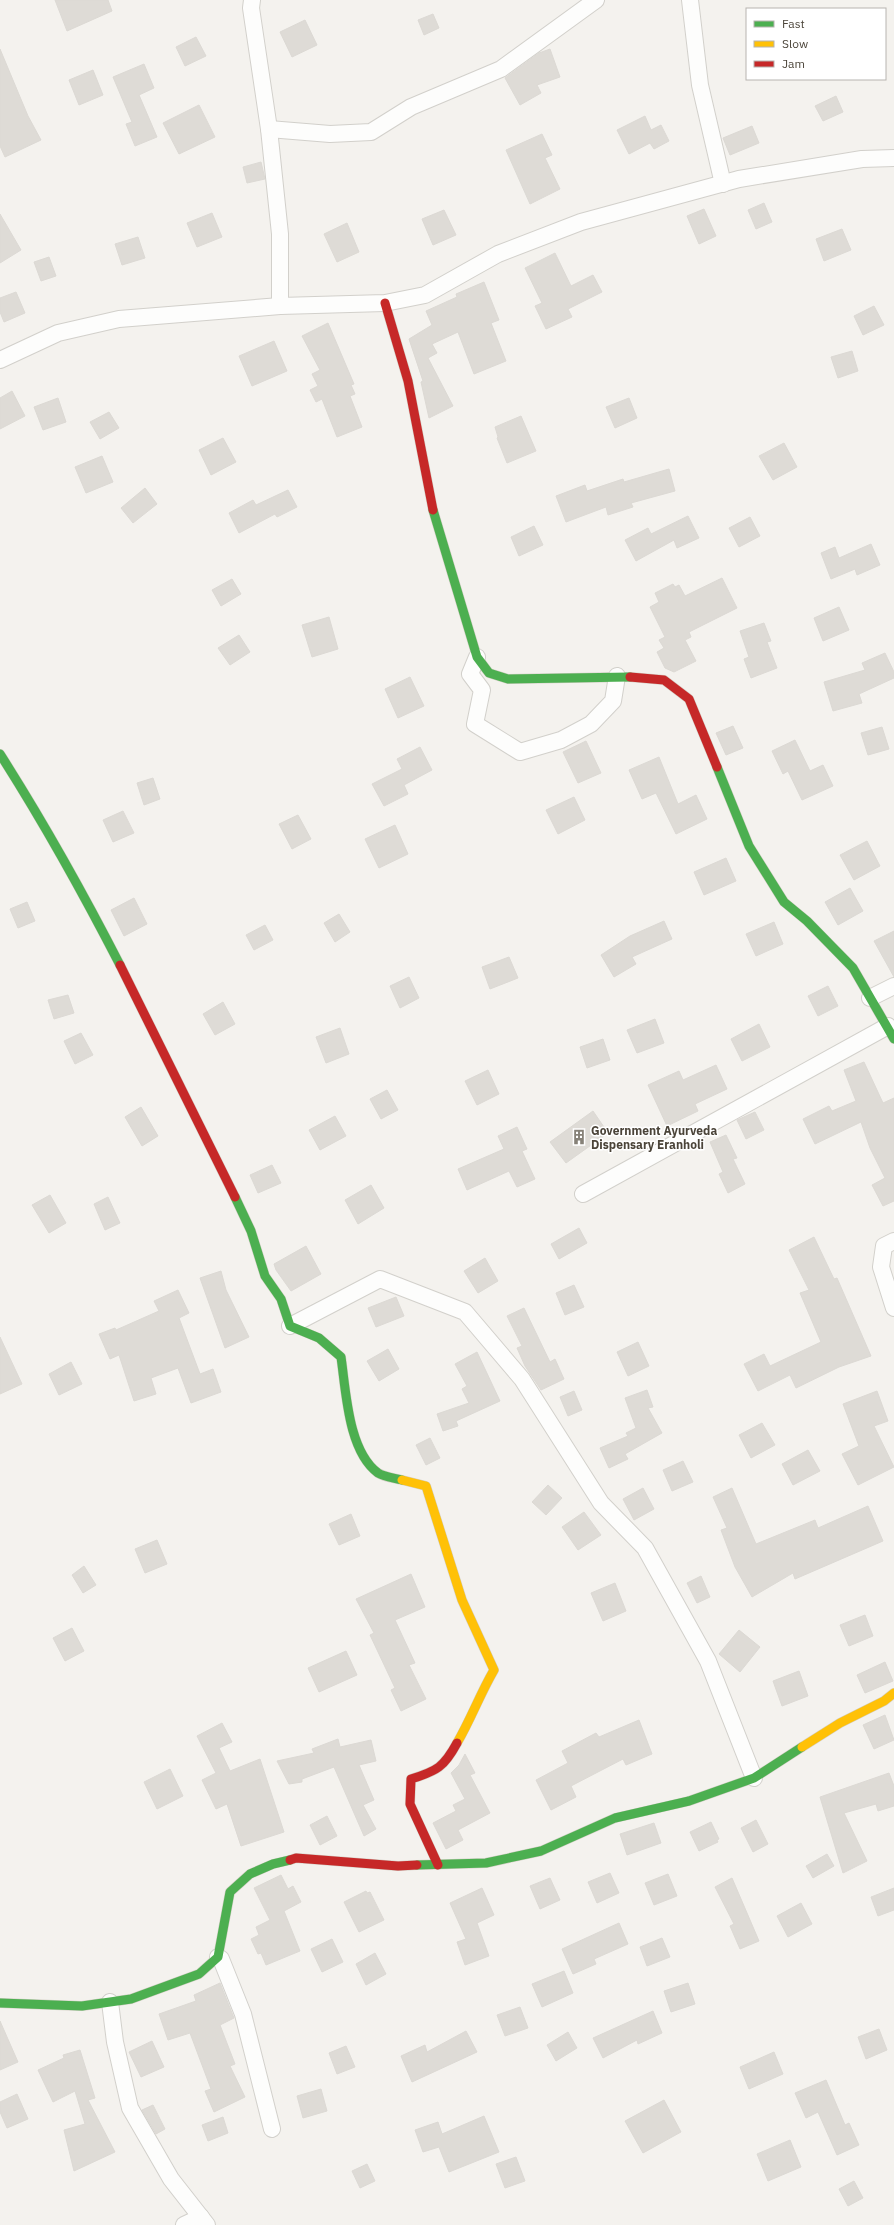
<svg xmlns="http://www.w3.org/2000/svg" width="894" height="2225" viewBox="0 0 894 2225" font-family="'IBM Plex Sans',sans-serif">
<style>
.building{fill:#dedbd6;stroke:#dcd9d4}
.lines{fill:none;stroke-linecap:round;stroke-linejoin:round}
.street-casing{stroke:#d2d0cb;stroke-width:18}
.fast-casing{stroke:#d3cfc5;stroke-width:10}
.slow-casing{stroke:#d3cfc5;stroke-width:10}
.jam-casing{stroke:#d3cfc5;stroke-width:10}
.street{stroke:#fdfdfc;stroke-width:16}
.fast{stroke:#4caf50;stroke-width:9}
.slow{stroke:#ffc107;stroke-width:9}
.jam{stroke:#c62828;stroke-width:9}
.labels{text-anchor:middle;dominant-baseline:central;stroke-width:3;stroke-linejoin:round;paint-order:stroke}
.poi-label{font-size:12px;font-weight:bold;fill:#4b4439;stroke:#fff;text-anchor:start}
</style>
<rect width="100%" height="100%" fill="#f4f2ee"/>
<g class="building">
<path d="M55,0H108L112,11L67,31Z"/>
<path d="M433,14L439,28L424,35L418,20Z"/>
<path d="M305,20L317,45L292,57L280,32Z"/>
<path d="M196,37L206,56L185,66L176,47Z"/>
<path d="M0,49L28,116L41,140L5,157L0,146Z"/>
<path d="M550,49L560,77L537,85L541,93L520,105L505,78L539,53Z"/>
<path d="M144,64L154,88L139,95L157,137L135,146L126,124L132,122L113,77Z"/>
<path d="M93,70L103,95L79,105L69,80Z"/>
<path d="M836,96L843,112L823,121L815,106Z"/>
<path d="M199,105L215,137L179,154L163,123Z"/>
<path d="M645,116L651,130L661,125L669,141L654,149L650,143L629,154L617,130Z"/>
<path d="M752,126L759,143L730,155L723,138Z"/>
<path d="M542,134L552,155L545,158L560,189L530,204L506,150Z"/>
<path d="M261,162L265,179L247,183L243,167Z"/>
<path d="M764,203L772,222L756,229L748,210Z"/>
<path d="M704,209L716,236L699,244L687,216Z"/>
<path d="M444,210L456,235L433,245L422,219Z"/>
<path d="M212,213L222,237L197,247L187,223Z"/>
<path d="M0,214L21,250L0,263Z"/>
<path d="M347,223L359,252L337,262L324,234Z"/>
<path d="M842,229L851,250L824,261L816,239Z"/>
<path d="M138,237L145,258L122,265L115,244Z"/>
<path d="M555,253L571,286L593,275L602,292L568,309L572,317L546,329L535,306L542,303L525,268Z"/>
<path d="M49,257L56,276L41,281L34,262Z"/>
<path d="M484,282L499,320L491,323L506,361L474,374L458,332L432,344L437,353L428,358L453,406L429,418L421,382L423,381L409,339L432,325L426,311L457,297L456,294Z"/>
<path d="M16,292L25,313L4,322L0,312V298Z"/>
<path d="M874,306L884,325L863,335L854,316Z"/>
<path d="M328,323L354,384L351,385L355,394L350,396L362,427L337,437L322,399L316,402L310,390L318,386L312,374L320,370L302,336Z"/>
<path d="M274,341L287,371L252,386L239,356Z"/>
<path d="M852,351L858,371L838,378L831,357Z"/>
<path d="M12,391L25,416L0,429V398Z"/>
<path d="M58,398L66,422L43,430L34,407Z"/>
<path d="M629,398L637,418L615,428L606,407Z"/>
<path d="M109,412L119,428L100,439L90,422Z"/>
<path d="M521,416L536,451L507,463L497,438L498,437L495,427Z"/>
<path d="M223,438L236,462L211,475L199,450Z"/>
<path d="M784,443L797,467L773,480L759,456Z"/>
<path d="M102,456L113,482L86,493L75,467Z"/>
<path d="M669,469L675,491L631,503L633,507L608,515L606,507L566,522L556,496L585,485L587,491L623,479L624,482Z"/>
<path d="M145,488L157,504L133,523L121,508Z"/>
<path d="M288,490L297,507L277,517L275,514L239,533L229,513L253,500L256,505Z"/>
<path d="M688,516L699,538L677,548L674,540L636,561L625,540L648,528L651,534Z"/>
<path d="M750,517L760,536L739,547L729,528Z"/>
<path d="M534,526L543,545L519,556L511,537Z"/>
<path d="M871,544L880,565L857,575L855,569L831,579L821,553L835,547L839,558Z"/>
<path d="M722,578L737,608L689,632L691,637L685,640L696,661L674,672L665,668L657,652L664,648L659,640L665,637L650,607L659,602L655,593L673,584L675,587L679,585L685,596Z"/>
<path d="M232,579L241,594L221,606L212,590Z"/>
<path d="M839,607L849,630L823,641L814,618Z"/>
<path d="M329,617L338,649L312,657L302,625Z"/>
<path d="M764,623L771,641L767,642L777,668L751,678L744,659L749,657L740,631Z"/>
<path d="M239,635L250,652L230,665L218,648Z"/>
<path d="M885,653L894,672V678L859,694L862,703L833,711L824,682L865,670L862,663Z"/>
<path d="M410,677L424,706L398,718L385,689Z"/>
<path d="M733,726L743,748L726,755L716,733Z"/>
<path d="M882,727L889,749L868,755L861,733Z"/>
<path d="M795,740L810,771L823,765L833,786L802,800L788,771L783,774L772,751Z"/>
<path d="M586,741L601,773L578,783L563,752Z"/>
<path d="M420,747L432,770L404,785L408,794L384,806L372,784L402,769L397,759Z"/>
<path d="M659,757L678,804L696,795L707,819L676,834L656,793L642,799L629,770Z"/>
<path d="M153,778L160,799L144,805L137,783Z"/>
<path d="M574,797L585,820L558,834L546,810Z"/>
<path d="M123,811L134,833L113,842L103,820Z"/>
<path d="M298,815L311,839L292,849L279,824Z"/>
<path d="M395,825L408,854L379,868L365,839Z"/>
<path d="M867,841L880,866L854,880L840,855Z"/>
<path d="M726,858L736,881L704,895L694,872Z"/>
<path d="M850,888L863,911L838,925L825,902Z"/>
<path d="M134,898L147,924L124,936L111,910Z"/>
<path d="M27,902L35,921L18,928L10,909Z"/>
<path d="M339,914L350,932L335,942L324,923Z"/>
<path d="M664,921L672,939L632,957L636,964L614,977L601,955L630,936Z"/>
<path d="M774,922L783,944L756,956L746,934Z"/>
<path d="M265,925L273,940L254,950L246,935Z"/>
<path d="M894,931V977L874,941Z"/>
<path d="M509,957L518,978L490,989L482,967Z"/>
<path d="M409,977L419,998L400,1008L390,986Z"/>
<path d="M828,986L838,1006L818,1016L808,996Z"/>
<path d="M68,995L74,1013L54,1019L48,1000Z"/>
<path d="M223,1002L235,1024L215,1035L203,1014Z"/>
<path d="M655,1019L664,1043L637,1053L627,1030Z"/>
<path d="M759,1024L770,1047L742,1061L731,1039Z"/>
<path d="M340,1028L349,1054L326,1063L316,1037Z"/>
<path d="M81,1033L93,1055L75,1064L64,1041Z"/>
<path d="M603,1039L610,1060L587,1068L580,1047Z"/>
<path d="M864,1062L883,1103L894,1098V1201L883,1206L872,1185L885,1178L870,1148L861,1122L815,1144L803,1119L829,1106L832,1111L856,1101L844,1070Z"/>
<path d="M716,1065L727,1089L695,1104L698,1111L667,1126L648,1085L679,1071L683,1080Z"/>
<path d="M488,1070L499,1094L477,1105L465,1081Z"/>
<path d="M387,1090L398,1110L381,1119L370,1099Z"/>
<path d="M141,1107L158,1136L142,1146L125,1117Z"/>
<path d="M593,1111L608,1133L566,1163L550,1142Z"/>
<path d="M755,1112L764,1130L746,1139L737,1120Z"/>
<path d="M335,1116L346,1136L320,1150L309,1130Z"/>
<path d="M517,1127L527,1149L522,1151L535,1179L517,1187L509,1171L467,1190L458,1169L504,1149L498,1136Z"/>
<path d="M726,1135L737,1158L733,1159L745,1184L728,1193L719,1174L723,1172L710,1142Z"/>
<path d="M272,1165L281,1183L258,1193L250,1175Z"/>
<path d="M371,1185L384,1208L358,1224L345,1200Z"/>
<path d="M50,1195L66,1223L49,1233L32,1205Z"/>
<path d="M108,1197L120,1223L105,1230L94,1204Z"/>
<path d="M579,1228L587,1243L559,1259L551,1244Z"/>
<path d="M814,1237L834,1279L837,1278L871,1356L839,1367L796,1388L790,1375L758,1391L744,1364L764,1354L770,1366L821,1342L800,1293L809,1290L789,1250Z"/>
<path d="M306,1246L321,1274L291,1291L276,1270L274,1264Z"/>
<path d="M485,1258L498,1281L478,1293L464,1271Z"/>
<path d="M221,1271L226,1290L249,1337L225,1348L200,1278Z"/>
<path d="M574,1285L584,1307L565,1315L556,1293Z"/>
<path d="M178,1290L189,1313L179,1318L200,1374L213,1369L221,1392L191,1403L178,1368L151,1378L156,1394L134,1401L119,1355L110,1359L99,1334L115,1328L116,1330L159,1311L154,1301Z"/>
<path d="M396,1297L404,1316L376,1327L368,1308Z"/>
<path d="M524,1308L550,1362L555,1359L564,1379L541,1390L525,1366L517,1348L522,1346L507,1316Z"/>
<path d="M0,1337L22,1384L0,1394Z"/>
<path d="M638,1342L649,1366L628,1376L617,1352Z"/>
<path d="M388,1349L399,1369L379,1381L367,1361Z"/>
<path d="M477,1352L500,1401L456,1421L458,1426L443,1431L437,1414L469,1403L462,1389L467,1386L455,1364Z"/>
<path d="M71,1362L82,1384L59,1395L49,1374Z"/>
<path d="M647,1390L653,1407L648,1408L662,1433L625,1454L628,1459L609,1468L600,1448L628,1436L626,1433L636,1428L625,1398Z"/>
<path d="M574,1391L582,1410L568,1416L560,1397Z"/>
<path d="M877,1391L888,1421L874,1426L894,1467L858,1485L842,1454L859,1446L843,1404Z"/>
<path d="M762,1423L775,1445L751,1458L739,1435Z"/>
<path d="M430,1438L440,1458L426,1465L416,1445Z"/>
<path d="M808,1450L820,1471L793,1485L782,1464Z"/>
<path d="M683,1461L693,1482L672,1491L663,1470Z"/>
<path d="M548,1485L562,1498L546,1515L532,1502Z"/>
<path d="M643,1488L654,1509L634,1520L623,1499Z"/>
<path d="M732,1488L756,1544L815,1520L818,1528L868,1506L883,1541L795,1579L793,1573L752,1597L735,1567L721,1530L727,1528L713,1497Z"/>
<path d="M584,1512L601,1535L578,1550L562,1527Z"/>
<path d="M351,1514L360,1536L339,1545L329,1524Z"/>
<path d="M157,1540L167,1564L145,1573L135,1549Z"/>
<path d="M84,1566L96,1585L83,1593L72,1575Z"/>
<path d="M411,1574L425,1607L395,1620L415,1663L409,1665L426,1699L401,1711L391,1690L395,1688L370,1635L374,1633L356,1599Z"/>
<path d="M701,1576L710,1597L697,1603L687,1583Z"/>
<path d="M615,1583L626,1611L603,1621L591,1593Z"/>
<path d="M865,1615L873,1636L849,1646L840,1625Z"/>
<path d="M72,1628L84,1651L65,1661L53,1638Z"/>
<path d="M739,1630L760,1647L740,1672L719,1654Z"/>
<path d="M346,1651L357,1675L319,1692L308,1668Z"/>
<path d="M885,1662L893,1681L865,1693L857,1675Z"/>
<path d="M799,1671L808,1696L782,1706L773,1681Z"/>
<path d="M885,1715L894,1740L874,1749L863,1725Z"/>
<path d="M639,1720L652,1754L626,1765L623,1759L571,1786L576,1797L551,1810L536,1780L568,1763L562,1751L596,1733L599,1737Z"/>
<path d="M222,1723L232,1742L219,1748L230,1771L260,1759L284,1832L241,1846L227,1804L216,1809L202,1780L216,1773L197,1736Z"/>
<path d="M338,1739L340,1747L371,1740L376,1761L359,1765L374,1800L363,1805L376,1829L364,1836L334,1767L302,1779V1782L289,1784L277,1761L314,1753L312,1749Z"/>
<path d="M465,1754L475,1773L470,1775L490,1813L458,1830L463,1840L446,1849L433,1823L456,1811L453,1805L465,1799L451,1773L459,1765Z"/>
<path d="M170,1769L183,1796L157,1809L144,1782Z"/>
<path d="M889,1773L894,1786V1806L878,1811L876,1804L844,1813L867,1861L843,1873L820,1797Z"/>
<path d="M327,1816L337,1836L320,1845L310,1825Z"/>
<path d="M756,1820L768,1844L753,1852L741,1828Z"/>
<path d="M711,1822L719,1839L717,1840L718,1842L699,1851L690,1832Z"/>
<path d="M654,1823L661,1843L627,1855L620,1834Z"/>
<path d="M827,1854L834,1866L813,1878L806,1866Z"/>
<path d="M610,1873L619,1893L597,1903L588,1882Z"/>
<path d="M668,1874L677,1896L654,1905L645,1883Z"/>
<path d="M281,1875L288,1889L293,1886L301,1902L284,1911L300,1951L266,1965L261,1953L258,1954L251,1939L259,1935L256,1927L270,1920L254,1888Z"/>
<path d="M550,1878L560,1900L540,1909L530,1886Z"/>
<path d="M732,1878L759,1941L740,1949L730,1926L734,1924L715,1887Z"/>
<path d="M482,1888L494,1915L477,1923L489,1956L465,1965L457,1942L466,1939L450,1903Z"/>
<path d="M894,1888V1910L878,1916L871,1897Z"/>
<path d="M366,1891L367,1893L370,1892L384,1920L359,1932L344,1902Z"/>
<path d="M801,1903L812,1924L788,1937L777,1916Z"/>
<path d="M619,1923L628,1944L594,1959L596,1964L573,1974L562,1949Z"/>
<path d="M662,1938L670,1957L647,1966L640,1947Z"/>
<path d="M332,1939L343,1962L322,1972L311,1949Z"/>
<path d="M375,1953L386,1974L366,1985L356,1964Z"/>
<path d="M564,1971L573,1993L542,2007L532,1984Z"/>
<path d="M220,1983L234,2018L220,2025L235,2064L230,2066L245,2097L214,2112L205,2091L211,2089L190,2033L168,2040L159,2014L196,2001L194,1995Z"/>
<path d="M688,1983L695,2004L671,2012L664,1991Z"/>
<path d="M520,2007L528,2028L505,2036L497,2015Z"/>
<path d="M653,2011L662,2033L638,2044L637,2040L603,2058L593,2038Z"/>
<path d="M0,2021L18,2062L0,2070Z"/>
<path d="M879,2029L887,2050L866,2059L858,2037Z"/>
<path d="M466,2031L477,2052L412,2082L401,2056L425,2045L427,2052Z"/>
<path d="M568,2032L577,2048L556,2061L547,2045Z"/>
<path d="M152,2041L164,2067L141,2077L129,2052Z"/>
<path d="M346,2046L355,2067L337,2074L329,2053Z"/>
<path d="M80,2050L95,2098L88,2100L115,2152L74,2171L64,2130L85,2124L75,2091L53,2102L38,2070L64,2058L63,2055Z"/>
<path d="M774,2052L783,2074L749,2089L740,2067Z"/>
<path d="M826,2080L845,2125L849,2123L859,2145L837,2155L818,2112L806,2118L795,2093Z"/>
<path d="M321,2089L327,2111L303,2118L297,2096Z"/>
<path d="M17,2094L28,2119L7,2128L0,2112V2102Z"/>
<path d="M664,2100L681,2132L643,2153L625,2121Z"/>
<path d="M153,2105L165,2129L156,2134L142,2110Z"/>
<path d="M484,2116L499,2152L449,2172L439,2147L423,2152L415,2130L438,2122L442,2134Z"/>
<path d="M223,2117L228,2133L208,2141L202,2125Z"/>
<path d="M790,2140L801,2167L768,2181L757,2154Z"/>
<path d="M516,2157L525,2181L505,2188L496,2164Z"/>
<path d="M367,2164L375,2181L360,2188L352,2171Z"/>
<path d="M854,2181L863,2198L848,2206L839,2189Z"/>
</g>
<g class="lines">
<g class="street-casing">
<g id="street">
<path d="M252,0L251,8L269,129L280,234V306"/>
<path d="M690,0L700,85L723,184"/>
<path d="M269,129L330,134L371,132L411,107L501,69L596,0"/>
<path d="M0,360L58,333L119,319L280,306L385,303L425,295L498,254L581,222L739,179L862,159L894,158"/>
<path d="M477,657L470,674L482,690L475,724L520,752L561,740L591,724L613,701L617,676"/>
<path d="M870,998L894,986"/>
<path d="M583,1194L888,1026"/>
<path d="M894,1241L884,1246L881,1267L894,1308"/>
<path d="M290,1326L380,1279L465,1312L522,1379L601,1503L645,1548L708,1661L754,1778"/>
<path d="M218,1957L221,1959L243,2014L272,2129"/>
<path d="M110,2002L115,2042L130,2108L171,2179L207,2225"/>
<path d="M184,2225L201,2217"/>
</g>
</g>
<g class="fast-casing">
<g id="fast">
<path d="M433,510L477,657L489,673L508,679L630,677"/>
<path d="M0,754C44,823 83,893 120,965"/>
<path d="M717,767L749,846L784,902L807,921L853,968L894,1039"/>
<path d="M235,1197L251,1231L265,1276L281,1299L290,1326L319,1338L341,1357C346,1391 348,1451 378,1473C384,1477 395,1478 402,1480"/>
<path d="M417,1865L486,1863L541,1851L615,1818L689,1801L754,1778L802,1747"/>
<path d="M0,2003L82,2006L131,1999L199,1974L218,1957L230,1892L250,1874L273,1864L290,1860"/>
</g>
</g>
<g class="slow-casing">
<g id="slow">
<path d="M402,1480L426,1486L462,1600L494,1670C480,1694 471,1719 457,1743"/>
<path d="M802,1747L840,1723L884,1701L894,1693"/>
</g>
</g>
<g class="jam-casing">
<g id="jam">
<path d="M385,303L408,381L433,510"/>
<path d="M630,677L664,680L689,699L717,767"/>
<path d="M120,965L235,1197"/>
<path d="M290,1860L296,1858L398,1866L417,1865"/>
<path d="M438,1865L410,1804L411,1779C437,1771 444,1767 457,1743"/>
</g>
</g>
<use href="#street" class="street"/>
<use href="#fast" class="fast"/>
<use href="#slow" class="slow"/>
<use href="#jam" class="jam"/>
</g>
<defs>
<g id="building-bare" transform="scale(1.2)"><path d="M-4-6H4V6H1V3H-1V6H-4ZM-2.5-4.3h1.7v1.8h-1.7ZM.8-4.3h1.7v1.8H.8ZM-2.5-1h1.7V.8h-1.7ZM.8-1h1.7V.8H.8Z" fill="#868178" stroke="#fff" stroke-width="2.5" paint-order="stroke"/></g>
</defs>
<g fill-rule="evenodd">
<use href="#building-bare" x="579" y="1137"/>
</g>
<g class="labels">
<g class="poi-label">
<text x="591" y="1130">Government Ayurveda<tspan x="591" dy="14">Dispensary Eranholi</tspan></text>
</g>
</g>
<rect x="746" y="8" width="140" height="72" fill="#ffffff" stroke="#b7b4b0"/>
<rect x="754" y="21" width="20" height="6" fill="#4caf50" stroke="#b7b4b0"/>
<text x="782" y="28" font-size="12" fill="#4b4439">Fast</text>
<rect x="754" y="41" width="20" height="6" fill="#ffc107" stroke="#b7b4b0"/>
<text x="782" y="48" font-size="12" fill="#4b4439">Slow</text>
<rect x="754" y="61" width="20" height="6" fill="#c62828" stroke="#b7b4b0"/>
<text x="782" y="68" font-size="12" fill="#4b4439">Jam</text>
</svg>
